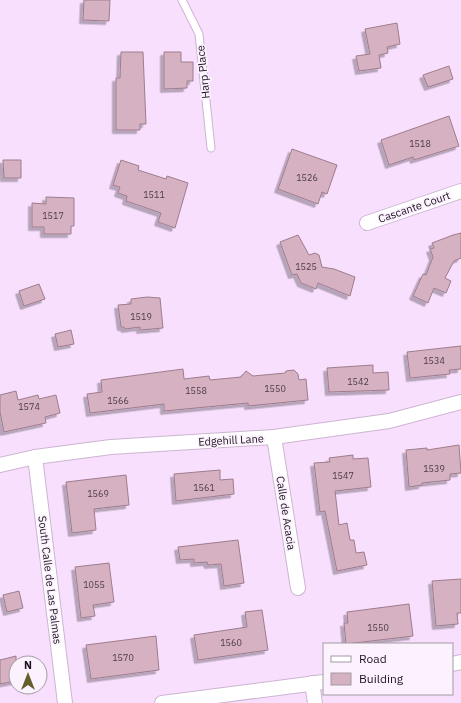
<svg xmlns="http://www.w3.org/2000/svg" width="461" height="703" viewBox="0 0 461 703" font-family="'IBM Plex Sans',sans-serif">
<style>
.building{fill:#d6b1c2;stroke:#9e7c8c;filter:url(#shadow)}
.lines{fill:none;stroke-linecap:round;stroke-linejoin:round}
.service-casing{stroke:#cdb5d2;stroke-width:9}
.minor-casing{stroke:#cdb5d2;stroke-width:16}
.service{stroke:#fff;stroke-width:7}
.minor{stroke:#fff;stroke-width:14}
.labels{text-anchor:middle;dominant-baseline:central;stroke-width:3.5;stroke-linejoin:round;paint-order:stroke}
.number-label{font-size:9px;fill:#4b3b48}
.street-label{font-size:11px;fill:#1d141f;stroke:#fcf2fe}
</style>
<defs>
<filter id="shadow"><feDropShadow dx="-3.5" dy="3.5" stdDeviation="0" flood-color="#0004"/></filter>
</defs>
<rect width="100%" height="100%" fill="#f8dffd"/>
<g class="building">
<path d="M84,0H110L109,21L83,20Z"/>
<path d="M397,23L400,44L387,47L388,53L379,55L381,68L359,71L356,56L370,54L365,29Z"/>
<path d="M121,52H143L146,124H140V130H116V78H120Z"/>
<path d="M164,52H181V62H193V81H187V88L164,89Z"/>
<path d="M449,66L453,79L428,87L423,75Z"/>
<path d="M449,116L459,146L414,160L413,157L389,165L381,140Z"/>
<path d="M292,149L337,165L327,194L322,192L318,204L278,189Z"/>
<path d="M3,160H21V178H4Z"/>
<path d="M121,160L139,166L138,170L166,179L167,176L188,183L175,228L158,222L161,213L126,201L127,196L118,193L120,187L113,185Z"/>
<path d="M46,197L74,198V226H71V234H44V227H32V203L46,204Z"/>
<path d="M461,233V258L454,261L445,278L451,281L446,293L434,288L428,303L413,296L423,274L426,275L433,257L430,249L434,248L432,243L453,235Z"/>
<path d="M298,235L309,255L315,253L319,255L322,267L334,269L355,277L350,296L318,283L316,289L301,283L297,274L292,275L280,242Z"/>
<path d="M39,284L45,299L24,306L19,291Z"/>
<path d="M147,297L160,298L163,328L140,330V327L125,329L124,327H121L118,305L131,304V299Z"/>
<path d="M71,330L74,344L58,347L55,334Z"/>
<path d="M461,346V369L449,370L450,374L410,378L407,352Z"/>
<path d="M373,365V373L388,372L389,390L329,392L327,368Z"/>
<path d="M183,369L184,379L209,376L210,380L241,377L246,371L253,376L285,373L286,371L294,370L298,374L299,380L306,379L308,400L248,406V403L164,411V404L90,413L87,394L102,392L101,380Z"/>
<path d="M16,391L18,400L38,395L39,399L56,395L60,413L45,417L46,423L4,432L0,412V395Z"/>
<path d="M459,445L461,473L450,474V480L422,483V485L409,487L406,450L427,448V450Z"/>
<path d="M353,455V459L368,458L371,487L335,491L339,525L347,523L350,540H354L356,553L364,552L367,565L337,571L325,511L320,512L314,463L330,462L329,458Z"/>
<path d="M220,470V480L233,479L234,494L176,501L174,474Z"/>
<path d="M126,475L129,505L94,509L96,530L72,533L66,482Z"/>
<path d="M238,540L244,583L224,586L221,564L208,565L207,562L194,563V559L180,560L178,547Z"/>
<path d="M109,563L114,602L93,605L95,616L81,618L75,567Z"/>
<path d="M461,579V613H457L458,624L436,626L432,581Z"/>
<path d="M19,591L23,608L7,612L3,595Z"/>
<path d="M409,604L413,636L346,644L344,623H348L347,612Z"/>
<path d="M262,610L268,650L198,660L194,635L247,627L245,612Z"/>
<path d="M156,636L159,670L91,679L86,645Z"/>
<path d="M16,656V681L0,684V660Z"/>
</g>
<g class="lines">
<g class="service-casing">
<path id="service" d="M182,0L199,34L211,148"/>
</g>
<g class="minor-casing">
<g id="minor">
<path d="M367,223L461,191"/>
<path d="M274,437L298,588"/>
<path d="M35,457L65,703"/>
<path d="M0,465L35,457L111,447L274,437L389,421L461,402"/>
<path d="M452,664L461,662"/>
<path d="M312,683L315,703"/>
<path d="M162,703L324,682"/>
</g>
</g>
<use href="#service" class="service"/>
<use href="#minor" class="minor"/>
</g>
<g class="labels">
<g class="number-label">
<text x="420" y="143">1518</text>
<text x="307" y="177">1526</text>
<text x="154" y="194">1511</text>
<text x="53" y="215">1517</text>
<text x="306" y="266">1525</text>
<text x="141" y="316">1519</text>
<text x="434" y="360">1534</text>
<text x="358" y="381">1542</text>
<text x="275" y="388">1550</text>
<text x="196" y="390">1558</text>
<text x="118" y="400">1566</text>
<text x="29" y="406">1574</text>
<text x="434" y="468">1539</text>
<text x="343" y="475">1547</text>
<text x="204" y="487">1561</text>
<text x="98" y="493">1569</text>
<text x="94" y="584">1055</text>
<text x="378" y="627">1550</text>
<text x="231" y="642">1560</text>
<text x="123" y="657">1570</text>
</g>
<g class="street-label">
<text transform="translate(203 72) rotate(-96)">Harp Place</text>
<text transform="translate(414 207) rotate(-19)">Cascante Court</text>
<text transform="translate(231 440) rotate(-3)">Edgehill Lane</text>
<text transform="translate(286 513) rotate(81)">Calle de Acacia</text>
<text transform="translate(50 580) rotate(83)">South Calle de Las Palmas</text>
</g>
</g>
<rect x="323" y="643" width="130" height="52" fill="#fcf2fe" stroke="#a399a5"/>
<rect x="331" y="656" width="20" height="6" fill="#ffffff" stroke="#a399a5"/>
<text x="359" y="663" font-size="12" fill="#1d141f">Road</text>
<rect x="331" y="673" width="20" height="12" fill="#d6b1c2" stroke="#a399a5"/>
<text x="359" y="683" font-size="12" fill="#1d141f">Building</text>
<g transform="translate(28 675)"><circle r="19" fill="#fcf2fe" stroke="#a399a5"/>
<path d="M0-3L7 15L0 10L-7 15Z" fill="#655e2a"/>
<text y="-6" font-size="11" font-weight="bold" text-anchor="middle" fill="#1d141f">N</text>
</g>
</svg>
